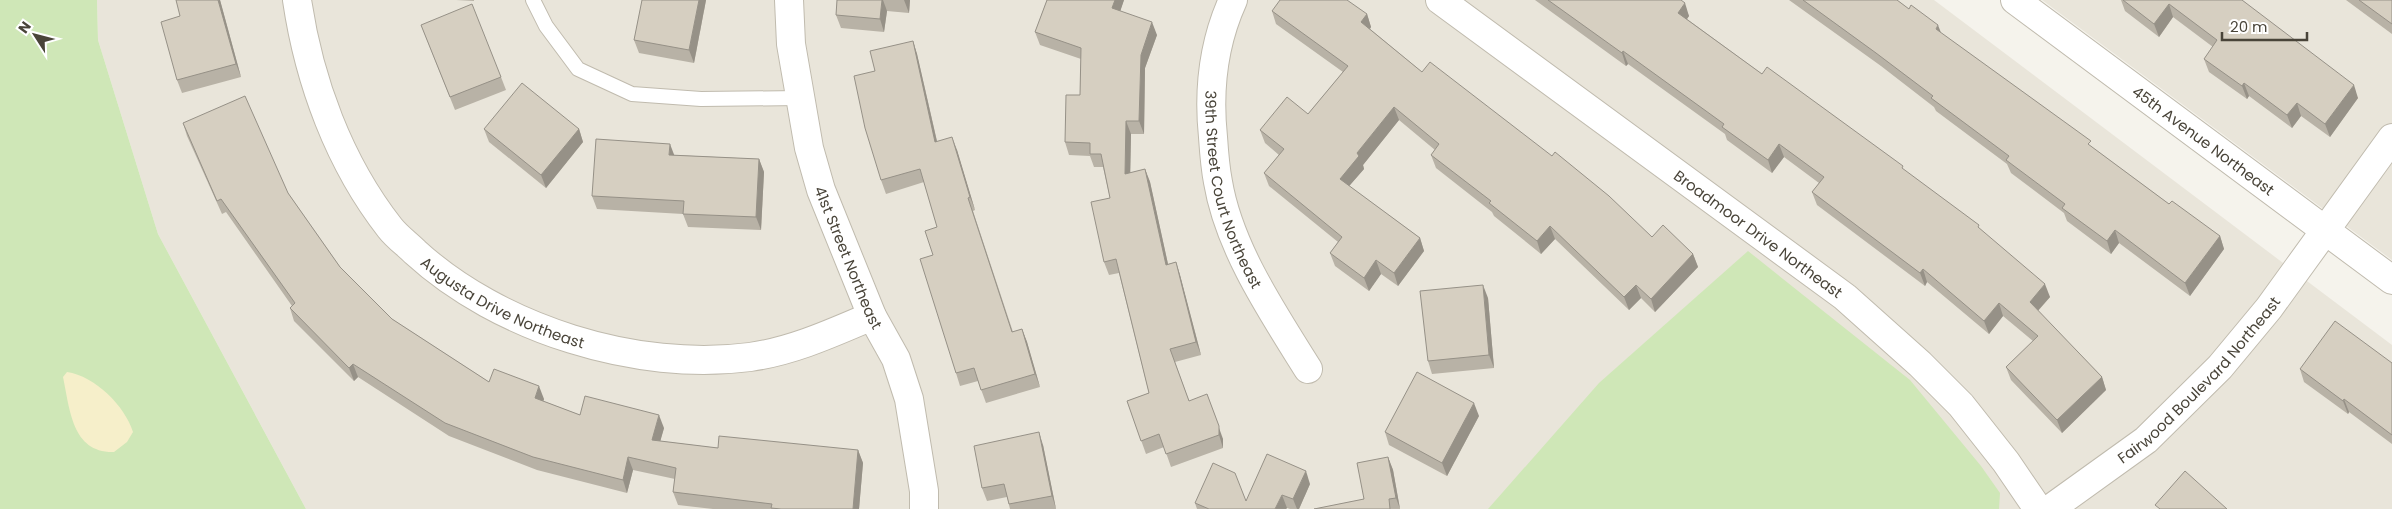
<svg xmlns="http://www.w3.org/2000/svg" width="2392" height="509" viewBox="0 0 2392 509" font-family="Poppins,sans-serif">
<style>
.residential{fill:#e9e5da}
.green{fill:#cfe7b7}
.sand{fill:#f6efca}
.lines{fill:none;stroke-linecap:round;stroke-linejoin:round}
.service-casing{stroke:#c0bbae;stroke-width:16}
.minor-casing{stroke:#c0bbae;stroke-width:30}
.tertiary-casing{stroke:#c0bbae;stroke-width:30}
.service{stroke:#fff;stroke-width:14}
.minor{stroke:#fff;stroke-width:28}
.tertiary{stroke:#fff;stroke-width:28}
.wall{fill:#b8b2a6}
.shaded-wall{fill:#969187}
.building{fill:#d6cfc1;stroke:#969187}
.labels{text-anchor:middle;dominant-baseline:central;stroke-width:5;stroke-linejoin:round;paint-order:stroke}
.street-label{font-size:15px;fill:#494439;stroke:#fff}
</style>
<rect width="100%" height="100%" fill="#f5f3ec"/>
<g class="residential">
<path d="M97,0H1934L2392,345V509H306L158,234L98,40Z"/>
<path d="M2042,0H2392V260Z"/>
</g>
<g class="green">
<path d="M0,0H97L98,40L158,234L306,509H0Z"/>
<path d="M1748,251L1910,380L1981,466L2000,493L1999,509H1488L1599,383Z"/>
</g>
<path class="sand" d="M67,372C95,376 125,406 133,432L127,442L114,452C72,453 70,410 63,377Z"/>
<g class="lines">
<g class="service-casing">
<path id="service" d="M533,0L546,26L578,69L632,94L701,99L800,98"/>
</g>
<g class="minor-casing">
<g id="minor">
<path id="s1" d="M297,0C309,81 339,163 390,228C397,237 407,244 415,252C499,329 637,372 750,357C793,351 832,333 872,316"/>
<path id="s2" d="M789,0L791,44L809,148L821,190L872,316L896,359L909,399L924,491V509"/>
<path id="s3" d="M1233,0C1213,44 1208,89 1213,137C1214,152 1215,167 1218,182C1229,248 1273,313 1308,369"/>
<path id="s4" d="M1440,0L1845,297L1920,364L1961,405L2006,462L2038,509"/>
<path id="s5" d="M2050,509L2146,440L2220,367L2269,308L2392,138"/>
</g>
</g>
<g class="tertiary-casing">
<g id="tertiary">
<path id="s6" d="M2015,0L2392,280"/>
</g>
</g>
<use href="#service" class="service"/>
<use href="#minor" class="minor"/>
<use href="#tertiary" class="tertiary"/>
</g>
<g class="wall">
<path d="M220,0L241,77L182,93L177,80L180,16Z"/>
<path d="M456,0H474V1Z"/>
<path d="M642,0H706L694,63L639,53L634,40Z"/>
<path d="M837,0H910L909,13L887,11L884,32L841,28L836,15Z"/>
<path d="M1047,0H1124L1120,11L1157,35L1145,68L1144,134H1131L1130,173L1145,169L1150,182L1168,264L1176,262L1180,275L1201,355L1175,362L1189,401L1223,439V448L1171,467L1164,447L1146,454L1127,401L1149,393L1119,273L1109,275L1104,262L1110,198L1103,167H1094L1090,156L1069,155L1065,142L1080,95L1081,59L1040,45L1035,32Z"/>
<path d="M1535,0H1681L1689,16L1687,19L1762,74L1905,171L1981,230L2050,297L2038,311L2102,377L2106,390L2062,433L2011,380L2006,367L2033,341L2003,316L1989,334L1927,282L1925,286L1817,205L1812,192L1819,183L1784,157L1772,173L1727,140L1725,134L1628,64L1626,66Z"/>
<path d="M1789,0H1897L2093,148L2169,204L2220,236L2224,249L2190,296L2119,243L2111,254L2067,221L2064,213L2011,173L2007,164L1936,111L1934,107L1881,66Z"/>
<path d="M2121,0H2242L2358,98L2330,137L2301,116L2292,128L2249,96L2247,99L2209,72L2204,59L2213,47L2173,17L2159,37L2125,11Z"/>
<path d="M2346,0H2392V34Z"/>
<path d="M1272,11L1367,14L1371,27L1370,29L1422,72L1652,237L1693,254L1698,267L1655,312L1641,298L1629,310L1555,239L1541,254L1494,216L1492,212L1436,168L1431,155L1435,150L1399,120L1363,165L1364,169L1349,186L1420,238L1424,251L1398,286L1381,274L1369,291L1335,266L1330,253L1338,242L1269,186L1264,173L1279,155L1265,143L1260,130L1308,114L1343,72L1276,24Z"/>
<path d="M421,25L501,77L506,90L455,110Z"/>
<path d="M913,41L917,54L937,141L957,150L975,210L973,211L1013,332L1022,329L1027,342L1040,387L986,403L978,381L960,386L956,373L933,255L937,227L924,182L886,194L881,180L875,71Z"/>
<path d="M183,123L288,193L340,267L392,319L489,382L544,399L543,401L580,415L664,428L660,441L718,448L858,450L863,463L859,509H713L678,505L673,492L675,479L633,470L627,493L537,470L449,436L358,377L354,381L294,321L290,308L292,306L226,212L222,214L187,136Z"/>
<path d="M484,129H579L583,142L546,188L489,142Z"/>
<path d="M674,155L759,159L764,172L761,230L688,227L683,214L597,209L592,196Z"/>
<path d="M1488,298L1494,368L1432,374L1428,361Z"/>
<path d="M2392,363V444L2349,412L2348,414L2304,382L2300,369Z"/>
<path d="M1479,416L1447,476L1389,445L1385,432Z"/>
<path d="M1043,445L1056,509H1010L1007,497L987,501L982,488Z"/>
<path d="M1388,457L1393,470L1400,509H1314L1364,499Z"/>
<path d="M1310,484L1299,509H1290L1287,508L1286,509H1197L1195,503L1246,501Z"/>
</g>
<g class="shaded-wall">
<path d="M218,0H220L241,77L236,64Z"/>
<path d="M699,0H706L694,63L689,50Z"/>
<path d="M882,0H883L887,11L884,32L880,19Z"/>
<path d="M904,0H910L909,13Z"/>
<path d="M1115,0H1124L1117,21L1112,8Z"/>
<path d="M1685,3L1689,16L1682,26L1678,13Z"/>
<path d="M2169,4L2173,17L2159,37L2154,24Z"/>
<path d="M1367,14L1371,27L1366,35L1361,22Z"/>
<path d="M1152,22L1157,35L1145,68L1144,134L1139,121L1141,55Z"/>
<path d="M1938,25L1943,38L1936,29Z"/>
<path d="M913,41L917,54L940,155L935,142Z"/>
<path d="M1623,51L1628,64L1626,66L1622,53Z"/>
<path d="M2244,83L2249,96L2247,99L2242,86Z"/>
<path d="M2354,85L2358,98L2330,137L2325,124Z"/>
<path d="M2297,103L2301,116L2292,128L2287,115Z"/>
<path d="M1394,107L1399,120L1363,165L1364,169L1344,192L1340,179L1357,153Z"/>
<path d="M1126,121L1131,134L1130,187L1125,174Z"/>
<path d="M579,129L583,142L546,188L541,175Z"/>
<path d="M952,137L957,150L975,210L970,197Z"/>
<path d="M670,144L675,157L669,155Z"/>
<path d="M1779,144L1784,157L1772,173L1768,160Z"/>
<path d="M759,159L764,172L761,230L756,217Z"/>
<path d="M1145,169L1150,182L1171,278L1166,265Z"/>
<path d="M1550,226L1555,239L1541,254L1537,241Z"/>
<path d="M2115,230L2119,243L2111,254L2107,241Z"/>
<path d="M2220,236L2224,249L2190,296L2185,283Z"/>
<path d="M1420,238L1424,251L1398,286L1394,273Z"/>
<path d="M1693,254L1698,267L1655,312L1651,299Z"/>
<path d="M1376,260L1381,274L1369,291L1364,278Z"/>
<path d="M1176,262L1180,275L1201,355L1196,342Z"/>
<path d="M1923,269L1927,282L1925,286L1920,273Z"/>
<path d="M2045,284L2050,297L2034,315L2030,302Z"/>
<path d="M1483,285L1488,298L1494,368L1489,355Z"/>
<path d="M1636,285L1641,298L1629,310L1624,297Z"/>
<path d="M1999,303L2003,316L1989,334L1984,321Z"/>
<path d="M1022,329L1027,342L1040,387L1035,374Z"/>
<path d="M353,364L358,377L354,381L349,368Z"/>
<path d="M2102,377L2106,390L2062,433L2057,420Z"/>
<path d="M539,386L544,399L540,411L535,398Z"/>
<path d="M1207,394L1223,439V448L1219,435Z"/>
<path d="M2344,399L2349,412L2348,414L2343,401Z"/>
<path d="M1474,403L1479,416L1447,476L1442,463Z"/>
<path d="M659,415L664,428L657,453L652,440Z"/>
<path d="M1039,432L1043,445L1056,509L1052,496Z"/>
<path d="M858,450L863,463L859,509H853Z"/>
<path d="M628,457L633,470L627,493L623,480Z"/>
<path d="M1388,457L1393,470L1400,509L1396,498Z"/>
<path d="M1306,471L1310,484L1299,509H1297L1293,499Z"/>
<path d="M1282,495L1287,508L1286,509H1275Z"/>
</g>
<g class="building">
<path d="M176,0H218L236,64L177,80L161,22L180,16Z"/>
<path d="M642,0H699L689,50L634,40Z"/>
<path d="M837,0H882L880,19L836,15Z"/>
<path d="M1047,0H1115L1112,8L1152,22L1141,55L1139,121H1126L1125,174L1145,169L1166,265L1176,262L1196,342L1170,349L1189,401L1207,394L1219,426V435L1166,454L1159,434L1141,441L1127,401L1149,393L1116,259L1104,262L1091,202L1110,198L1101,154H1090V143L1065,142L1066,95H1080L1081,48L1035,32Z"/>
<path d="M1280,0H1347L1367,14L1361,22L1422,72L1430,62L1552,156L1555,152L1609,196L1652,237L1663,225L1693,254L1651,299L1636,285L1624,297L1550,226L1537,241L1489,203L1491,201L1431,155L1439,144L1394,107L1357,153L1359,156L1340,179L1420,238L1394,273L1376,260L1364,278L1330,253L1342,237L1264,173L1284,149L1260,130L1287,97L1308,114L1348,66L1272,11Z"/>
<path d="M1548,0H1681L1685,3L1678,13L1762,74L1767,67L1903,166L1902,168L1979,225L1978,227L2045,284L2030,302L2102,377L2057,420L2006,367L2038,336L1999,303L1984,321L1923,269L1920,273L1812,192L1824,177L1779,144L1768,160L1722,127L1724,124L1623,51L1622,53Z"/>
<path d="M1803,0H1897L1909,9L1911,5L1938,25L1936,29L2091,141L2088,144L2169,204L2172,201L2220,236L2185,283L2115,230L2107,241L2062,208L2065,204L2006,160L2009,156L1931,98L1933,96L1876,53Z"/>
<path d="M2123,0H2242L2354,85L2325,124L2297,103L2287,115L2244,83L2242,86L2204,59L2217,40L2169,4L2154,24Z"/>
<path d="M2359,0H2392V24Z"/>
<path d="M472,4L501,77L450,97L421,25Z"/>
<path d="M913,41L935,142L952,137L970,197L968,198L1012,332L1022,329L1035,374L981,390L974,368L956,373L920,259L933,255L925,231L937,227L920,169L881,180L865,128L854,76L875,71L870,51Z"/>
<path d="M522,83L579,129L541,175L484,129Z"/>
<path d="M245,96L288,193L340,267L392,319L489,382L494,369L539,386L535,398L580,415L585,396L659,415L652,440L718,448L719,436L858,450L853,509H781L771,508L772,504L673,492L676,468L628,457L623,480L533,457L445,423L353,364L349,368L290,308L295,303L221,199L217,201L183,123Z"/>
<path d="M596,139L670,144L669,155L759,159L756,217L683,214L684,201L592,196Z"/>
<path d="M1483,285L1489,355L1428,361L1420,291Z"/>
<path d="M2335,321L2392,363V435L2344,399L2343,401L2300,369Z"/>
<path d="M1417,372L1474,403L1442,463L1385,432Z"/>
<path d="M1039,432L1052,496L1009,504L1004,484L982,488L974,446Z"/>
<path d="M1267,454L1306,471L1293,499L1282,495L1275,509H1209L1195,503L1213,463L1235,473L1246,501Z"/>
<path d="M1388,457L1396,498L1389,499L1390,509H1314L1364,499L1357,463Z"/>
<path d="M2185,471L2227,509H2160L2155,505Z"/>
</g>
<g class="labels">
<g class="street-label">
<text stroke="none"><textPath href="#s6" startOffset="235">45th Avenue Northeast</textPath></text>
<text stroke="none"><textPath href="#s3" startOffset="196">39th Street Court Northeast</textPath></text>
<text stroke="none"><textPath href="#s4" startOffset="395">Broadmoor Drive Northeast</textPath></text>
<text stroke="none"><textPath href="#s2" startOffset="266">41st Street Northeast</textPath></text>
<text stroke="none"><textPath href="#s1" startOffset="386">Augusta Drive Northeast</textPath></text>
<text stroke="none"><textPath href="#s5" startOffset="198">Fairwood Boulevard Northeast</textPath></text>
</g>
</g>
<g transform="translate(35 35) rotate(306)" stroke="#ffffff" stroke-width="4" paint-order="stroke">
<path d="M0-4L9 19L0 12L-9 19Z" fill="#494439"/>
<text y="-8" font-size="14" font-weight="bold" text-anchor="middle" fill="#494439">N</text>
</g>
<path d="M2222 32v8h85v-8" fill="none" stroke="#494439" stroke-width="2.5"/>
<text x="2230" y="32" font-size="15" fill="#494439" stroke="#ffffff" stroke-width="4" paint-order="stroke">20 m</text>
</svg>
